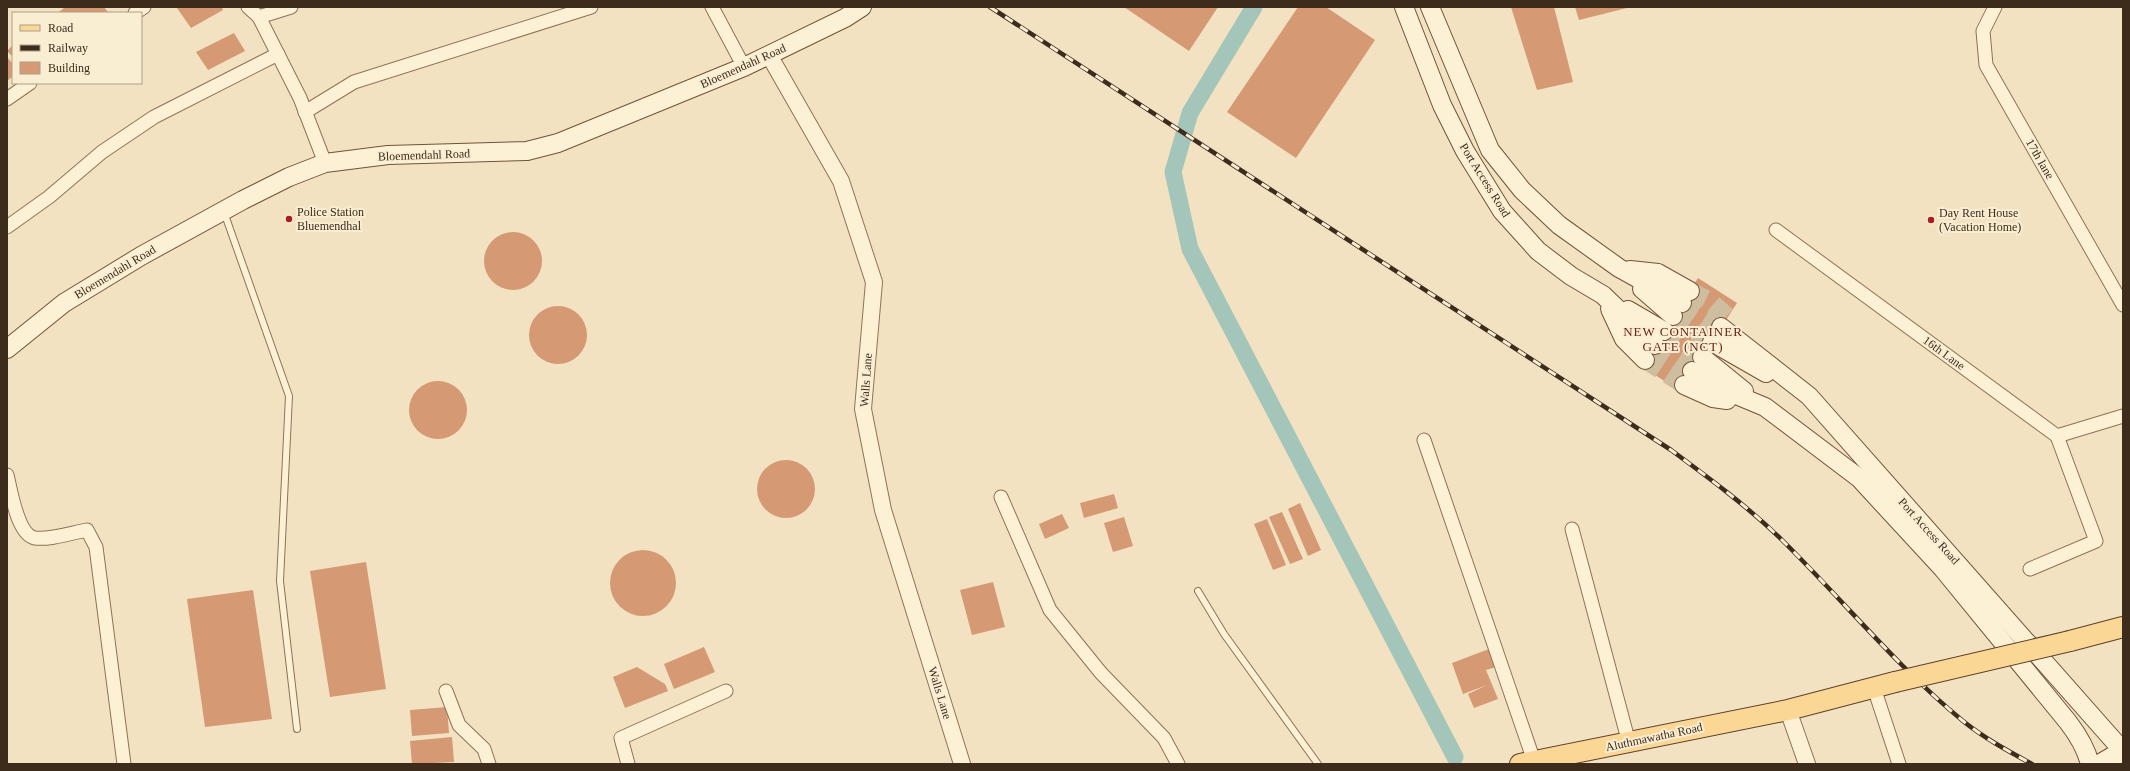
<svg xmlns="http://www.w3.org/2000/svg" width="2130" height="771" viewBox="0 0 2130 771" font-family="'Times New Roman',serif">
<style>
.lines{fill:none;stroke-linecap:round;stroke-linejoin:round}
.canal{stroke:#a4c5ba;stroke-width:17}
.building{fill:#d59973}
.secondary-tunnel{stroke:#cfbda0;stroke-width:18;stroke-dasharray:18 9;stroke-linecap:butt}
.service-casing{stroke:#8f7356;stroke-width:8}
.minor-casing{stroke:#8f7356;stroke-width:15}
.tertiary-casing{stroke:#8f7356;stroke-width:18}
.secondary-casing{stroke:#705339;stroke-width:20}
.primary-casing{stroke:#5c402b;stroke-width:22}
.service{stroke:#fcf0d5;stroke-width:6}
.minor{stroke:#fcf0d5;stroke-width:13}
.tertiary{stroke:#fcf0d5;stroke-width:16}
.secondary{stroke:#fcf0d5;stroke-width:18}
.primary{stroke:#fad795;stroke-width:20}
.rail-casing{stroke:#3d2b1c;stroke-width:4.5}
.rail{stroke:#f9edd2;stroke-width:3;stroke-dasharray:9;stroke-linecap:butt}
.primary-bridge-casing{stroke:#5c402b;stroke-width:22;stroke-linecap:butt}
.primary-bridge{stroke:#fad795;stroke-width:20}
.poi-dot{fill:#a41f24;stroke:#f9edd2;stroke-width:1.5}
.labels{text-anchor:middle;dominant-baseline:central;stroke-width:4;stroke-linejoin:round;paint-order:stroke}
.street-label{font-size:12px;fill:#3d2b1c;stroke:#f9edd2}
.poi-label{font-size:12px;fill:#3d2b1c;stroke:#f9edd2;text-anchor:start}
.neighbourhood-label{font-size:13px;letter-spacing:1px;fill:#6e2617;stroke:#f9edd2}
</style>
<rect width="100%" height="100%" fill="#f3e2c1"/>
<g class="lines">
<path class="canal" d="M1254,7L1190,113L1173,172L1190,249L1455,757"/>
</g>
<g class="building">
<path d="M65,7H104L108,12L58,13Z"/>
<path d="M222,7L223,10L191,28L177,8Z"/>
<path d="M1124,7H1218L1189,51Z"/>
<path d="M1298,7H1326L1375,40L1296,158L1227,112Z"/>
<path d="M1511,7H1554L1573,82L1537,90Z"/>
<path d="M1575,7H1627V8L1579,20Z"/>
<path d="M234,33L245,51L208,70L196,52Z"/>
<path d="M13,45V57L7,51Z"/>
<path d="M7,57L13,64V76L7,81Z"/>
<circle cx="513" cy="261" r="29"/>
<path d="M1698,278L1737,303L1680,391L1641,366Z"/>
<circle cx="558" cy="335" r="29"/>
<circle cx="438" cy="410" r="29"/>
<circle cx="786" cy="489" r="29"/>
<path d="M1114,494L1118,508L1084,518L1080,503Z"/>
<path d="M1300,503L1321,550L1308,556L1288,509Z"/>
<path d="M1282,512L1303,559L1290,564L1269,517Z"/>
<path d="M1062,514L1069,528L1045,539L1039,524Z"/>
<path d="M1124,517L1133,546L1113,552L1104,523Z"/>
<path d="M1267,519L1286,565L1273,570L1254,524Z"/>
<circle cx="643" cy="583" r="33"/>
<path d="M366,562L386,689L330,697L310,571Z"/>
<path d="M993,582L1005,627L972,635L960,590Z"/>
<path d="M253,590L272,719L205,727L187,599Z"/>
<path d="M704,647L715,672L674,689L664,664Z"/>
<path d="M1489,649L1496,667L1486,670L1498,699L1474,708L1468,694L1487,685L1463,694L1452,663Z"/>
<path d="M637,667L665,684L668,691L625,708L613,677Z"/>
<path d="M447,707L449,733L412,736L410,710Z"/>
<path d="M452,737L454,762L412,764L410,741Z"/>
</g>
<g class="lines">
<g class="secondary-tunnel">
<path d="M1690,291L1710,301L1728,317"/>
<path d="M1682,303L1721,327"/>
<path d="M1673,316L1712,342"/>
<path d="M1664,331L1702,357"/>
<path d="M1655,345L1692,371"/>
<path d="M1645,360L1684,385"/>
</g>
<g class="service-casing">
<g id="service">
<path d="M224,212L289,396L280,581L297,729"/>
<path d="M1198,591L1224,634L1318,764"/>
</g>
</g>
<g class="minor-casing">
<g id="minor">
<path d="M248,7L259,17L300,98L325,163"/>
<path d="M712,7L744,67"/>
<path d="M1995,7L1983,31L1986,65L2123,305"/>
<path d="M135,13L144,7"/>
<path d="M259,17L291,7"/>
<path d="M7,99L30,83"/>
<path d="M305,112L354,82L591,7"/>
<path d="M7,227L49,197L102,152L154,117L278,54"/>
<path d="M1776,230L2057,436"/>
<path d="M2057,436L2123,416"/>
<path d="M1424,440L1534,761"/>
<path d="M7,475C11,490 17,535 35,538C50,540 71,533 87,530L96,547L124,764"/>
<path d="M1001,497L1050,610L1101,673L1164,738L1178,764"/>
<path d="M1572,529L1629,743"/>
<path d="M2030,569L2096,541L2057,436"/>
<path d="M1874,688L1899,764"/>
<path d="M446,691L459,725L484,749L489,764"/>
<path d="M628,764L621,738L726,691"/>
</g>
</g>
<g class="tertiary-casing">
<g id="tertiary">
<path d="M769,55L841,181L874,282L863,409L883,510L962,764"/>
<path d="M1788,710L1807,764"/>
</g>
</g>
<g class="secondary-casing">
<g id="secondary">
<path d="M1404,7L1442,105L1465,151L1502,211L1538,251L1571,276L1603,295L1655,345"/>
<path d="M1430,7L1490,150L1522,190L1559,225L1619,268L1682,303"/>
<path d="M1630,270L1658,273L1690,291"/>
<path d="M1642,289L1673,316"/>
<path d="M1610,309L1624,339L1645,360"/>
<path d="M1628,310L1664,331"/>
<path d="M1721,327L1809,396L2122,750L2121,764"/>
<path d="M1712,342L1766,373"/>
<path d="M7,349L64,303L141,256L243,200L289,177L325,163L388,155L527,151L558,143L744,67L845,18L862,7"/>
<path d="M1702,357L1744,391"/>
<path d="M1692,371L1717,387L1765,407L1859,478L1943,569L2068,722C2078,735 2086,748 2090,764"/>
<path d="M1684,385L1713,398L1727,400"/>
<path d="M2099,764L2123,750"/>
</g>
</g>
<g class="primary-casing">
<g id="primary">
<path d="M2070,641L2123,627"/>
<path d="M1520,764L1788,710L1895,682"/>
</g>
</g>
<use href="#service" class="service"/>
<use href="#minor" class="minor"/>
<use href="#tertiary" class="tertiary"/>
<use href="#secondary" class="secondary"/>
<use href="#primary" class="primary"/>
<g class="rail-casing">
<path id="rail" d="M990,7L1671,450C1709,478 1747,506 1781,539C1842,599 1896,666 1963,721C1984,738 2008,751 2032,764"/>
</g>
<use href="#rail" class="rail"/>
<g class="primary-bridge-casing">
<path id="primary-bridge" d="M1895,682L2070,641"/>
</g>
<use href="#primary-bridge" class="primary-bridge"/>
</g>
<g class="poi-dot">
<circle cx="289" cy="219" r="4"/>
<circle cx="1931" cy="220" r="4"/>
</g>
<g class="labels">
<g class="street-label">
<text transform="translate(743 66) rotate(-24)">Bloemendahl Road</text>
<text transform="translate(424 155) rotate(-2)">Bloemendahl Road</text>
<text transform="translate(2040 159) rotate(60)">17th lane</text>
<text transform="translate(1485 180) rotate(58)">Port Access Road</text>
<text transform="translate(115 272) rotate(-31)">Bloemendahl Road</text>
<text transform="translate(1944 353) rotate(36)">16th Lane</text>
<text transform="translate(866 380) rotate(-86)">Walls Lane</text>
<text transform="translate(1929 531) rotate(48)">Port Access Road</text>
<text transform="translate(940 693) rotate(73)">Walls Lane</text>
<text transform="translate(1654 737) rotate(-12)">Aluthmawatha Road</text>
</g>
<g class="poi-label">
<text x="297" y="212">Police Station<tspan x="297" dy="14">Bluemendhal</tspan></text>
<text x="1939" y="213">Day Rent House<tspan x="1939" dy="14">(Vacation Home)</tspan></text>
</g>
<g class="neighbourhood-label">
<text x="1683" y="331">NEW CONTAINER<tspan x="1683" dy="15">GATE (NCT)</tspan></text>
</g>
</g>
<rect width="2130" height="771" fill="none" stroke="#3d2b1c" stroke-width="16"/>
<rect x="12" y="12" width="130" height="72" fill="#f9edd2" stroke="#ae9f89"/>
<rect x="20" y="25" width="20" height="6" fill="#fad795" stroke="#ae9f89"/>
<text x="48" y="32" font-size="12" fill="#3d2b1c">Road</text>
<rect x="20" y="45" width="20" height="6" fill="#3d2b1c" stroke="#ae9f89"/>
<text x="48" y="52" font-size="12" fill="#3d2b1c">Railway</text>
<rect x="20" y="62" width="20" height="12" fill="#d59973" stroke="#ae9f89"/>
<text x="48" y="72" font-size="12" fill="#3d2b1c">Building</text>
</svg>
